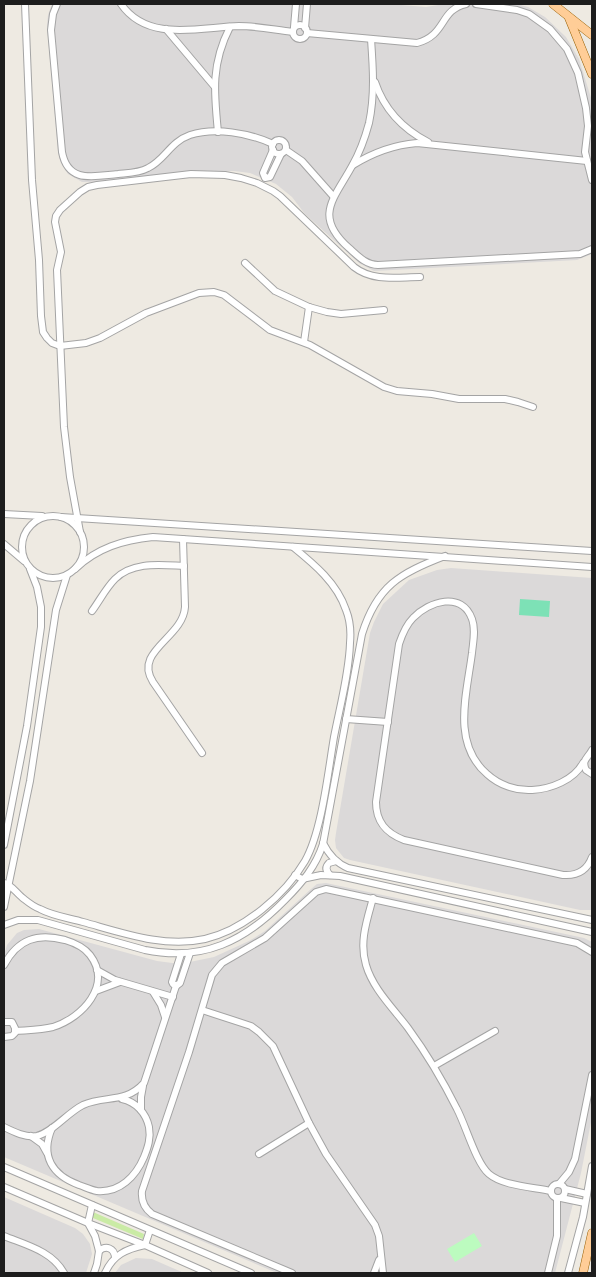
<svg xmlns="http://www.w3.org/2000/svg" width="596" height="1277" viewBox="0 0 596 1277" font-family="'DM Sans',sans-serif">
<style>
.residential{fill:#dbd9d9}
.grass{fill:#caeba5}
.park{fill:#bcfbbf}
.pitch{fill:#7de1b6}
.lines{fill:none;stroke-linecap:round;stroke-linejoin:round}
.minor-casing{stroke:#a4a4a4;stroke-width:8}
.major-casing{stroke:#955d00;stroke-width:9}
.minor{stroke:#fff;stroke-width:6}
.major{stroke:#ffcd97;stroke-width:8}
</style>
<rect width="100%" height="100%" fill="#eeeae2"/>
<g class="residential">
<path d="M52,4H389L426,7L444,4H517L528,7L545,17L566,37L579,59L592,101V129L590,135L592,151V254L577,260L374,271L359,263L305,214L292,197L276,184L250,173L234,171H198L90,182H82L68,174L61,163L58,152L47,26L48,15Z"/>
<path d="M451,568L592,578V910H580L350,860L344,858L336,848L335,840L336,833L370,633L374,622L383,604L409,580L437,570Z"/>
<path d="M326,883L584,938L592,942V1117L581,1173L555,1273H277L4,1157V955L7,945L17,933L24,930L39,929L157,961L180,964L214,957L249,941L265,931L311,889L317,884Z"/>
<path d="M4,1197L75,1228L83,1234L90,1244L92,1254L86,1273H4Z"/>
<path d="M136,1258L152,1259L184,1273H115L121,1265Z"/>
</g>
<path class="grass" d="M93,1212L144,1234L143,1239L93,1218Z"/>
<path class="park" d="M474,1233L482,1246L455,1262L447,1249Z"/>
<path class="pitch" d="M520,599L550,601L549,617L519,615Z"/>
<g class="lines">
<g class="minor-casing">
<g id="minor">
<path d="M25,4L32,180L39,260L41,316L43,332L47,338L52,343L60,346L86,343L100,338L146,313L199,293L214,292L224,295L270,330L310,345L384,387L397,391L432,394L459,399H505L518,402L533,407"/>
<path d="M57,4L53,14L51,30L62,152C68,184 94,176 118,174C127,173 139,173 148,168C165,160 170,142 190,135C215,127 249,133 273,144"/>
<path d="M121,4C148,43 200,27 239,26C257,26 275,30 293,32"/>
<path d="M476,4L517,10L529,14L550,29L567,49L578,73L586,108L588,126L585,152L592,180"/>
<circle cx="300" cy="32" r="7"/>
<path d="M294,27L296,4"/>
<path d="M305,28L307,4"/>
<path d="M166,29L214,86"/>
<path d="M307,33L417,43C447,35 439,10 466,4"/>
<path d="M371,39C373,67 375,95 369,123C365,138 360,152 352,166C334,199 313,216 349,248C358,256 366,265 378,265L580,254L592,249"/>
<path d="M375,82C384,109 403,129 428,142"/>
<path d="M218,132C214,92 211,64 230,27"/>
<circle cx="279" cy="147" r="7"/>
<path d="M273,150L263,173L265,178L270,177L281,154"/>
<path d="M286,150L302,161L333,196"/>
<path d="M353,165C374,152 393,145 417,143L587,161"/>
<path d="M245,263L275,291L309,307L327,312L341,314L384,310"/>
<path d="M304,342L309,307"/>
<path d="M4,514L42,516"/>
<circle cx="53" cy="547" r="31"/>
<path d="M61,517L592,551"/>
<path d="M80,532L70,477L64,427L57,270L61,252L55,222L56,216L60,210L80,192L88,187L97,185L191,174L225,175L241,178L257,183L273,191L280,196L354,267C373,282 398,277 420,277"/>
<path d="M183,539L185,607C183,638 133,651 153,682L202,753"/>
<path d="M4,544L24,561"/>
<path d="M75,569C97,548 123,540 153,537L592,567"/>
<path d="M92,611C100,600 106,588 115,579C133,561 161,565 184,566"/>
<path d="M346,719L388,722"/>
<path d="M592,750C588,758 581,760 586,770L592,774"/>
<path d="M583,763C574,780 551,789 532,790C516,791 499,785 487,774C451,743 467,693 472,653C473,642 476,630 472,619C462,591 429,601 413,618C406,625 402,635 399,644L376,802C376,822 386,833 404,840L563,875C577,876 587,871 592,857"/>
<path d="M323,843C329,855 336,863 348,868L592,920"/>
<path d="M4,845L27,726L41,627V607L37,587L30,569"/>
<path d="M295,875L302,879L321,875L340,876L592,932"/>
<path d="M330,875C326,871 325,867 329,863L336,861"/>
<path d="M4,883C12,885 17,894 24,899C29,903 34,907 40,909C53,916 69,918 83,922C123,933 164,948 205,939C244,930 285,895 305,861C322,831 328,772 334,737C340,706 349,674 350,643C351,632 350,620 346,610C337,583 314,564 293,547"/>
<path d="M373,898C367,920 359,942 366,965C373,989 393,1008 408,1028C427,1054 443,1081 457,1109C466,1126 476,1163 489,1174C503,1186 533,1187 551,1191"/>
<path d="M4,907L30,781L56,610L67,575"/>
<path d="M4,925L18,920H38L145,950C203,962 245,941 285,900C302,883 316,866 323,844L362,634C377,586 400,573 445,556"/>
<path d="M181,954L172,982L173,984L176,986L180,983L190,953"/>
<path d="M4,965C18,939 37,933 65,940C75,943 84,947 90,955C113,985 82,1018 53,1027C41,1030 28,1030 15,1031"/>
<path d="M97,970L115,980L173,997"/>
<path d="M96,991L120,982"/>
<path d="M153,992L161,1005L165,1017"/>
<path d="M202,1010L251,1026L259,1032L273,1046L309,1123L326,1154L375,1225L379,1236L383,1273"/>
<path d="M4,1022H12L15,1028V1033L12,1036L4,1037"/>
<path d="M434,1066L495,1031"/>
<path d="M141,1110V1097L143,1086"/>
<path d="M4,1127C14,1132 26,1138 37,1136C53,1132 67,1113 83,1105C105,1095 125,1104 144,1083L176,986"/>
<path d="M52,1128C40,1156 52,1175 79,1185C85,1187 91,1190 97,1191C120,1193 136,1176 144,1157C148,1147 151,1138 149,1127C146,1113 136,1102 122,1099"/>
<path d="M31,1136L42,1144L47,1153"/>
<path d="M259,1154L309,1123"/>
<path d="M4,1167L251,1273"/>
<path d="M559,1184L569,1172L575,1159L592,1075"/>
<circle cx="558" cy="1191" r="7"/>
<path d="M4,1187L88,1223L145,1245L208,1273"/>
<path d="M565,1189L587,1194"/>
<path d="M561,1198L585,1203"/>
<path d="M92,1205L88,1223L95,1236L99,1251L97,1264L94,1273"/>
<path d="M4,1236C26,1245 52,1251 64,1273"/>
<path d="M99,1251C106,1245 114,1248 115,1257"/>
<path d="M105,1273C113,1255 126,1249 145,1245L150,1230"/>
<path d="M292,1273L152,1214C144,1208 141,1201 142,1191L189,1052L212,975L222,963L265,938L316,892L326,889L577,943L592,952"/>
<path d="M374,1273L379,1260"/>
<path d="M548,1273L557,1236V1198"/>
<path d="M568,1273L583,1217L592,1166"/>
</g>
</g>
<g class="major-casing">
<g id="major">
<path d="M553,4L592,35"/>
<path d="M569,18L592,74"/>
<path d="M583,1273L592,1233"/>
</g>
</g>
<use href="#minor" class="minor"/>
<use href="#major" class="major"/>
</g>
<rect width="596" height="1277" fill="none" stroke="#1d1d1d" stroke-width="10"/>
</svg>
